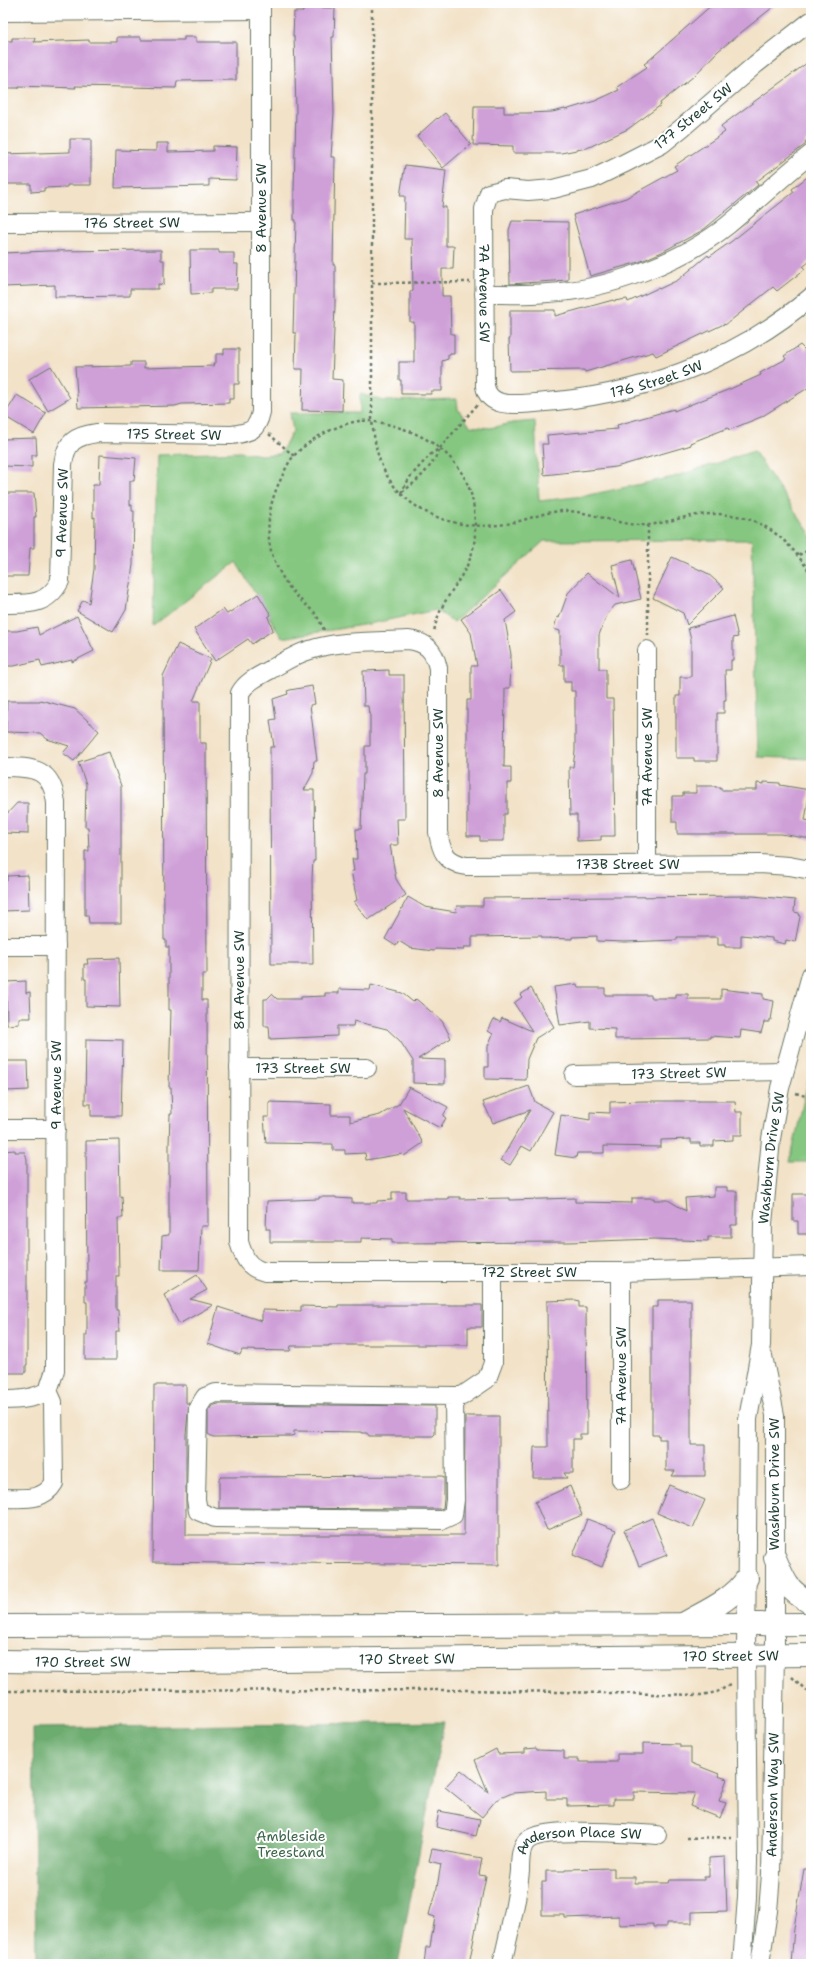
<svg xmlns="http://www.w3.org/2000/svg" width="814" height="1967" viewBox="0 0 814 1967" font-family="'Shantell Sans',sans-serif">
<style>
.green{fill:#85c780;stroke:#52825a}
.forest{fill:#6cac6e;stroke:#467451}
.building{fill:#cfa0d8}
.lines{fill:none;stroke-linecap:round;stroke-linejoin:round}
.minor-casing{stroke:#697767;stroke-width:20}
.major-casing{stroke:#697767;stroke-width:24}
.path{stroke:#697767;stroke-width:2.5;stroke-dasharray:3 3;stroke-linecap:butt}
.minor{stroke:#fff;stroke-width:18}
.major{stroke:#fff;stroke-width:22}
.labels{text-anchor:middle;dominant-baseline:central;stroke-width:4;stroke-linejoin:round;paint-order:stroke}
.street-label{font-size:14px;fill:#1f3d34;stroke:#fff}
.park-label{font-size:14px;fill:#3e664b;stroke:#fff}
</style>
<rect width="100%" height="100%" fill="#fff"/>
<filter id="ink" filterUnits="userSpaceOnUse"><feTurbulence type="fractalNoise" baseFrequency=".025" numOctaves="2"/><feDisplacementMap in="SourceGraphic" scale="8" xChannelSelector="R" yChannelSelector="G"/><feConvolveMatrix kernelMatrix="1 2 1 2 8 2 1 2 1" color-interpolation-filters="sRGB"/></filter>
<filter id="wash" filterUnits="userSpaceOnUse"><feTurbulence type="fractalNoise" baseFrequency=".012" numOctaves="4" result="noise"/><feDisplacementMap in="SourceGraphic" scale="16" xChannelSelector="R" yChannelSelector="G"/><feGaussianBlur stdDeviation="0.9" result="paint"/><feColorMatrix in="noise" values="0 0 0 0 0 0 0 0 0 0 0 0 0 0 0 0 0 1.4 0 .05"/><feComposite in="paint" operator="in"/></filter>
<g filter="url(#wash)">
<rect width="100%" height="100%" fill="#f2e2c7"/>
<g class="green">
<path d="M360,394L384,401L457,399L458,409L470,426L490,428L512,423L535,421L539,501L584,496L674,477L754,451L811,535V759L758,757L752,540L544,541L454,622L436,610L369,624L282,638L236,562L153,626L157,455L241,452L262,455L280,454L293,431L290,413H360Z"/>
<path d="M811,1067V1162H790Z"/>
</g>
<path class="forest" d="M444,1722L398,1964H36L33,1728Z"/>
<g id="blocks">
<g class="building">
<path d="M714,3H778L718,51L694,76L660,103L661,105L628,129L587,148L561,153H513V146L473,145L474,106H504V113H527L552,112L565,109V110L595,101L619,90L617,87L647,67L644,64L647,62Z"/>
<path d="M303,7L335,8L334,37H332L334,113L331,157H335L333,265H335V305L332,379L343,380L342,411L302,410L303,369H295L296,333H293L296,220H294V190L296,110L294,36H293L294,12H303Z"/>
<path d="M117,37H141V40H184V37H196V42H236V80L177,81L176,88L75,86L76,88L19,86V88H3V41H12V38H35L34,42L89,40V42H117Z"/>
<path d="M811,60V137L805,142L806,144L756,182L758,185L703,230L662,252L639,262L590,276L573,215L626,198L677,170L674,166L725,132L721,126Z"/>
<path d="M445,113L471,144L443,168L417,136L437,118L438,119Z"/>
<path d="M70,139H91V185H67V187L44,188V191L31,192V184H3V154L70,152Z"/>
<path d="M156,143H168V152L213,151V146L237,147L236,180L209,179V186L115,188L116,150L156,151Z"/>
<path d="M405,165L446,170L442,207H446V246H454L453,269H442V296H450L451,334H454V354H450V355H448V359L442,361V391H431V394H401V380H399V362H414V322H410V291H413L412,239H404L405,196H400Z"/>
<path d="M811,174V260L803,267L805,269L777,291L773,287L725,325L724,324L656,356L653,352L585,372L584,370L510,371L509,339H510V310H555V316L613,300L614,301L627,299L628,302L658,288L659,289L678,280L708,255L709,257L732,241L794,192L792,189Z"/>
<path d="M512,221L568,222V280L510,284L509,230Z"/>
<path d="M161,250V260H164V285L158,284V289H130V296L55,297V285L3,287V253L48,251Z"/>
<path d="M190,250H219V253H234V264H238L237,289H211V293L191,294Z"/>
<path d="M800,345L805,350L811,346V386L761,417L729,430L728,428L690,443L691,445L688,446L616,467L544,475L542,444H548L547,435L618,429L617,425L674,409V411L730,389L761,375L760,373L786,359L784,356Z"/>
<path d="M224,349H239V384H234V399H229V403L182,404L175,406L78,408L75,367L131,366V362H144V368L214,366L213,363H216V354H224Z"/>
<path d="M51,366L70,398L48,411L29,379Z"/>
<path d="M17,395L46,413L34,434L4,416Z"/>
<path d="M36,438L37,455H32V467L3,466V439Z"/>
<path d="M100,455L136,458L134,481H130V505H132V511H134L133,565L126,610L113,632L77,611L83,600L89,603L94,569L95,517L93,518V485H99Z"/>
<path d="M3,493H34L36,517H34V548H30L28,576H3Z"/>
<path d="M672,557L707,573L724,588L687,625L683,613L653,598Z"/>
<path d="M632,560L641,599L615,605L607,615L599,635V669H606V699H613L615,836H601V840L577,841V815H570L569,767H573L575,751V691H571V682H564V665H560V631L554,629L557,617L559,618L568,593L587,573L620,598L612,565Z"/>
<path d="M501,590L516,612L505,620L511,655L510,688H505L504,767H511V783H507V814H504V841H480V836H467V700H471V666H477L471,633L461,619Z"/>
<path d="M258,594L271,615L268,617L273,630L252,644L248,639L215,661L194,629L223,609L227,614Z"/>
<path d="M77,616L94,651L72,662V660L42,667L40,660L14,666H3V631H17L37,627L39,635Z"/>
<path d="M733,616L738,637L733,638V660H731V670H725L726,700H724V713H717V761H694V758H676V696H680V677H691V640L688,628Z"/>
<path d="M178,644L211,659L193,701H200V743H206L207,974H202V1000H207L208,1226H201L199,1270H161L162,1236L169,1235V1145L170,1114H172L171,1087H169L171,1010H169V947H166V940H164L163,676Z"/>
<path d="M389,670V675H404L405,819H397L398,845H390L396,879L406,895L368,920L354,902L357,900L351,871H354L352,859H357L356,829H361L363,774H365V746H370V714H369L368,706H364L363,671Z"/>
<path d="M312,686L315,704L310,705L317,761H314L313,773L304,790H314L315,861H313L312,878L313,964H271L270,747H274L270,720L276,719L273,699L288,694L287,691L290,690Z"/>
<path d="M40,700L75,709L99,731L74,761L63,753L69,746L47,739L40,733L6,732L7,701H40Z"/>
<path d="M109,752L121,786V923H89L88,915H85V851H89L88,827H85L86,784L78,762Z"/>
<path d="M764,782L780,783V785L810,790L805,820L811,821V839L781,834H677V822H672V796H683V793H696V786H715V787H721V790H757V783L764,784Z"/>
<path d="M17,803H28V834L5,833V816Z"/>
<path d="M28,875L29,910L3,911V881H7V876Z"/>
<path d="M753,896L795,900L794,912L799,913L800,917L795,942L786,940L785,944L772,941V938L741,935V947H725V945H718V937H677V940L625,942L597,941V936L572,937V939L542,938V936L472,937V947H464V950L435,949L434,951L410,948L399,941L396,946L385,939L408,897L425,907L456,912L457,906H483V898Z"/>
<path d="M119,958L120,1007L86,1006V979H84V964H88L87,959Z"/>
<path d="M26,981V993L30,992L31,1018H19V1024L7,1025L6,982Z"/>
<path d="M577,984L578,988H605V995H651V998H676V994H688V999H721V989L763,994V999L774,1001L771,1020H769V1022H764L761,1033L741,1030L740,1038L710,1036V1038L615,1039V1029L590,1028V1021L560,1025L554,987Z"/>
<path d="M371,985L402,993L413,1002L416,999L442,1021L451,1038L418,1059L445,1060V1084L413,1083V1061L400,1041L387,1029L354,1021L353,1026H337V1036L270,1039L269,1026H264V999H267L272,994L277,999H301V997L325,996V993H339V989L370,990Z"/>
<path d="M531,988L554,1027L536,1038L527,1059L526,1080L485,1079V1067H488V1046L493,1034L488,1031L494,1019L500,1022L502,1018L532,1031L514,1003L522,997L520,995Z"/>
<path d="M86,1039L123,1040L121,1116H91V1104H85Z"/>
<path d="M5,1061H28L29,1090L6,1091Z"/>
<path d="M529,1086L535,1102L553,1112L531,1151L522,1146L510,1165L501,1160L530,1110L493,1123L483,1102Z"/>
<path d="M409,1087L448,1107L443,1116L446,1118L440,1128L403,1108L423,1143L404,1156L402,1154L366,1160L365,1153L345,1154V1150H333V1144L266,1143L264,1117H269V1102L331,1104V1115H350V1122L380,1115L399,1104Z"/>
<path d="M644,1101H735L736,1112H742V1135H733V1140L714,1141V1146H700V1143H691V1139L661,1140V1147L604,1146V1153H577L576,1158L555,1155L561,1115L590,1120V1112L610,1113V1102Z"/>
<path d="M119,1140L120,1197L122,1196L123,1218H118L119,1276H116V1310H118L119,1331H116V1360H85V1335H87V1302H85V1282H87L86,1141Z"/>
<path d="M15,1150V1152H25L27,1159V1365H26V1372L24,1373H3V1151Z"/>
<path d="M714,1187H727V1191H737V1225H731V1237H708V1241L655,1239L569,1242L392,1243V1239L361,1238V1242H270V1229H266L267,1201L319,1199V1197H336V1198L352,1199V1203H377V1201L392,1200V1192H406V1199H448V1197H460V1199L510,1198V1200L575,1198V1202L632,1203V1198H654V1200H668L686,1211L685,1198L714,1196Z"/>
<path d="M793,1194H811V1234H798V1221H793Z"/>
<path d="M197,1275L207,1290L190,1299L213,1305L179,1324L164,1295Z"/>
<path d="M576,1300L579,1301V1307H586L587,1434H580V1439H573V1473H564L567,1478H533L534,1447H548L547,1301Z"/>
<path d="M658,1300H691V1445H705V1476H672L675,1471H666V1439H659V1435H652V1307H658Z"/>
<path d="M338,1305H482V1327H468V1345H329V1346H291L290,1351L242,1350L240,1355L208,1344L218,1307L262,1321V1310L301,1311V1306L338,1307Z"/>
<path d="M154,1385H186V1403H189L186,1434V1535H464L465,1416H499V1565L291,1563V1564L153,1562Z"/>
<path d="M218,1404L435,1406V1434L433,1436H369L367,1433H362V1432L294,1431V1435L291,1436L213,1437L208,1434V1411L212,1406Z"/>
<path d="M442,1476L444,1477V1499L443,1508L440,1509L219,1508V1479L221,1477Z"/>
<path d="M669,1485L705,1500L693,1528L657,1513Z"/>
<path d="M570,1486L582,1515L547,1530L535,1502Z"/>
<path d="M652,1518L667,1555L639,1566L624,1530Z"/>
<path d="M587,1519L616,1530L602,1567L573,1555Z"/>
<path d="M643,1743L680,1744V1747H691V1763L719,1774L718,1776L727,1779L719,1801L726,1803L720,1818L690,1806L695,1793L634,1792V1799H613V1805L567,1806V1799H546V1791L512,1793L496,1800L482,1817L445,1787L461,1770L488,1792L475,1760L496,1749L498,1754L525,1753V1749L536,1748L537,1750L564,1751V1759H579V1762H617V1754H643Z"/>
<path d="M439,1811L480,1819L476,1836L436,1827Z"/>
<path d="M432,1849L482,1858L479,1875L486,1876L469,1964H424L426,1947H430L435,1917L429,1915L432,1903L433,1904L436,1893L441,1864L429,1861Z"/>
<path d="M725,1857L727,1911L692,1912V1923H666V1927H653V1924L619,1925V1916L565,1918V1915H542V1882H546V1871H565V1869L614,1868V1877H635V1883H669L670,1880H704V1877H709V1858Z"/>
<path d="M804,1869H811V1964H791L794,1928Z"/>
</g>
</g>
</g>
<g filter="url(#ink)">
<use href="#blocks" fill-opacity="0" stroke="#697767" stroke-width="1"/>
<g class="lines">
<g class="minor-casing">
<g id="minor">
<path d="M3,12L261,10"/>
<path id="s1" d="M811,21L756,64L683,127L662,144L623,164L592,179L553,189L528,191L505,189L489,193L484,209L485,386C489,409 517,404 535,403C636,396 733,363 811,297"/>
<path id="s2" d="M3,223L261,222"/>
<path d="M484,294C505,294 527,295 548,293C607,290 682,262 728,225C756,202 782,177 811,154"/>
<path id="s3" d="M3,604C28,604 47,606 60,581L63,464C66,442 75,436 97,433L232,435C250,432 257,431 261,412V3"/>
<path d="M647,650V863"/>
<path d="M3,767C33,767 52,768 56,803L55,1370L48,1391"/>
<path id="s4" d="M811,870L789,866L760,864L466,866C445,862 441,851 438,832V668C434,650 426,642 408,640C378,642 339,640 310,650C295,654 282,663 268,671C257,677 246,682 240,693L239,1242C244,1258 248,1268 265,1272H621L811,1266"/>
<path d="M3,946H56"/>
<path id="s5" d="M239,1068H367"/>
<path id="s6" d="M574,1075L784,1071"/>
<path d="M3,1129H56"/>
<path d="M621,1272V1480"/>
<path d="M454,1396L455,1500L453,1515L442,1520L215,1518L198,1511L196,1499L198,1408L205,1397L216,1393L454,1396H462L487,1379L493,1363V1272"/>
<path d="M3,1400C20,1400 33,1399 48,1391"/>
<path d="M3,1498C22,1498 43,1502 54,1483L53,1402L48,1391"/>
<path id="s7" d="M502,1964C509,1933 517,1903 520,1871C520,1862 520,1846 528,1840C546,1826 631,1834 657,1835"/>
<path id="s8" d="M742,1964L747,1897L748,1861L746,1654L748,1419L761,1345L763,1224L771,1139L780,1088L811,975"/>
<path id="s9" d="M760,1964L768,1911L771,1874L775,1654V1415L763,1356"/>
</g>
</g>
<g class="major-casing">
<g id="major">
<path d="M775,1558C785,1582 787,1590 811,1603"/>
<path d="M685,1623C706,1611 734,1599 747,1578"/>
<path d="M3,1626L811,1624"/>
<path id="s10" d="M3,1661L70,1662L811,1655"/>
</g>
</g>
<g class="path">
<path d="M372,3V421C374,436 376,452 382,466C403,513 457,532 506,524C526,521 544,511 565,511C593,511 619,527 648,525C665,523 681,517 698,515C752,509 783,531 811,574"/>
<path d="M372,283L470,282"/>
<path d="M269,434L294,456"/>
<path d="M402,492C419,480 432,467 440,448"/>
<path d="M401,493L410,477L430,455L440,448L477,405"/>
<path d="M648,525V635"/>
<path d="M799,555L811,549"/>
<path d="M324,630C321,624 318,617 314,612C307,606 300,600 294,593C284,582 277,568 272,554C265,531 269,504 279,483C283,475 287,464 293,457C307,440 338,424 359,421C371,420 383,423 394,426C435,437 470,466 474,510C475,523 476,537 473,549C466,580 438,599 434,633"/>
<path d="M796,1093L811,1098"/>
<path d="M792,1677L811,1695"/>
<path d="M3,1691L466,1690L701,1695L717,1692L730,1685"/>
<path d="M687,1838L732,1837"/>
</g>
<use href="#minor" class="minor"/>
<use href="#major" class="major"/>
</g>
</g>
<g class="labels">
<g class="street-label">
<text transform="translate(693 116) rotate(-39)">177 Street SW</text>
<text transform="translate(261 208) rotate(-90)">8 Avenue SW</text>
<text stroke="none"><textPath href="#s2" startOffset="129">176 Street SW</textPath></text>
<text stroke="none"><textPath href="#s1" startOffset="477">7A Avenue SW</textPath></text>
<text stroke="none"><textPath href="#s1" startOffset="753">176 Street SW</textPath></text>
<text stroke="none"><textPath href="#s3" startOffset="311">175 Street SW</textPath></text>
<text stroke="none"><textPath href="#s3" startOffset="134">9 Avenue SW</textPath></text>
<text transform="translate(438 753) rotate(-90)">8 Avenue SW</text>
<text transform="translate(647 757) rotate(-90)">7A Avenue SW</text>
<text x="628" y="864">173B Street SW</text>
<text transform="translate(239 980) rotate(-90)">8A Avenue SW</text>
<text stroke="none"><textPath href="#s5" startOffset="64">173 Street SW</textPath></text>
<text stroke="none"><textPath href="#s6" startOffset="105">173 Street SW</textPath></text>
<text transform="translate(56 1085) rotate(-90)">9 Avenue SW</text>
<text stroke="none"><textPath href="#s8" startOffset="808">Washburn Drive SW</textPath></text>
<text stroke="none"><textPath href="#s4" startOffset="1640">172 Street SW</textPath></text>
<text transform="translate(621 1376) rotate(-90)">7A Avenue SW</text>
<text transform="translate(774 1484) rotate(-90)">Washburn Drive SW</text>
<text stroke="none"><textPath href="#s10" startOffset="728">170 Street SW</textPath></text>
<text stroke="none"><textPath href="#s10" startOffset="404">170 Street SW</textPath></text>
<text stroke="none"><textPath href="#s10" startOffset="80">170 Street SW</textPath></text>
<text stroke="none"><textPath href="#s9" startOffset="170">Anderson Way SW</textPath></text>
<text stroke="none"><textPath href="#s7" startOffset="177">Anderson Place SW</textPath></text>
</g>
<g class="park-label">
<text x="291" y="1836">Ambleside<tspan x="291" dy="16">Treestand</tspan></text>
</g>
</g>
<rect width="814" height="1967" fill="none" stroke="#fff" stroke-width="16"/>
</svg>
